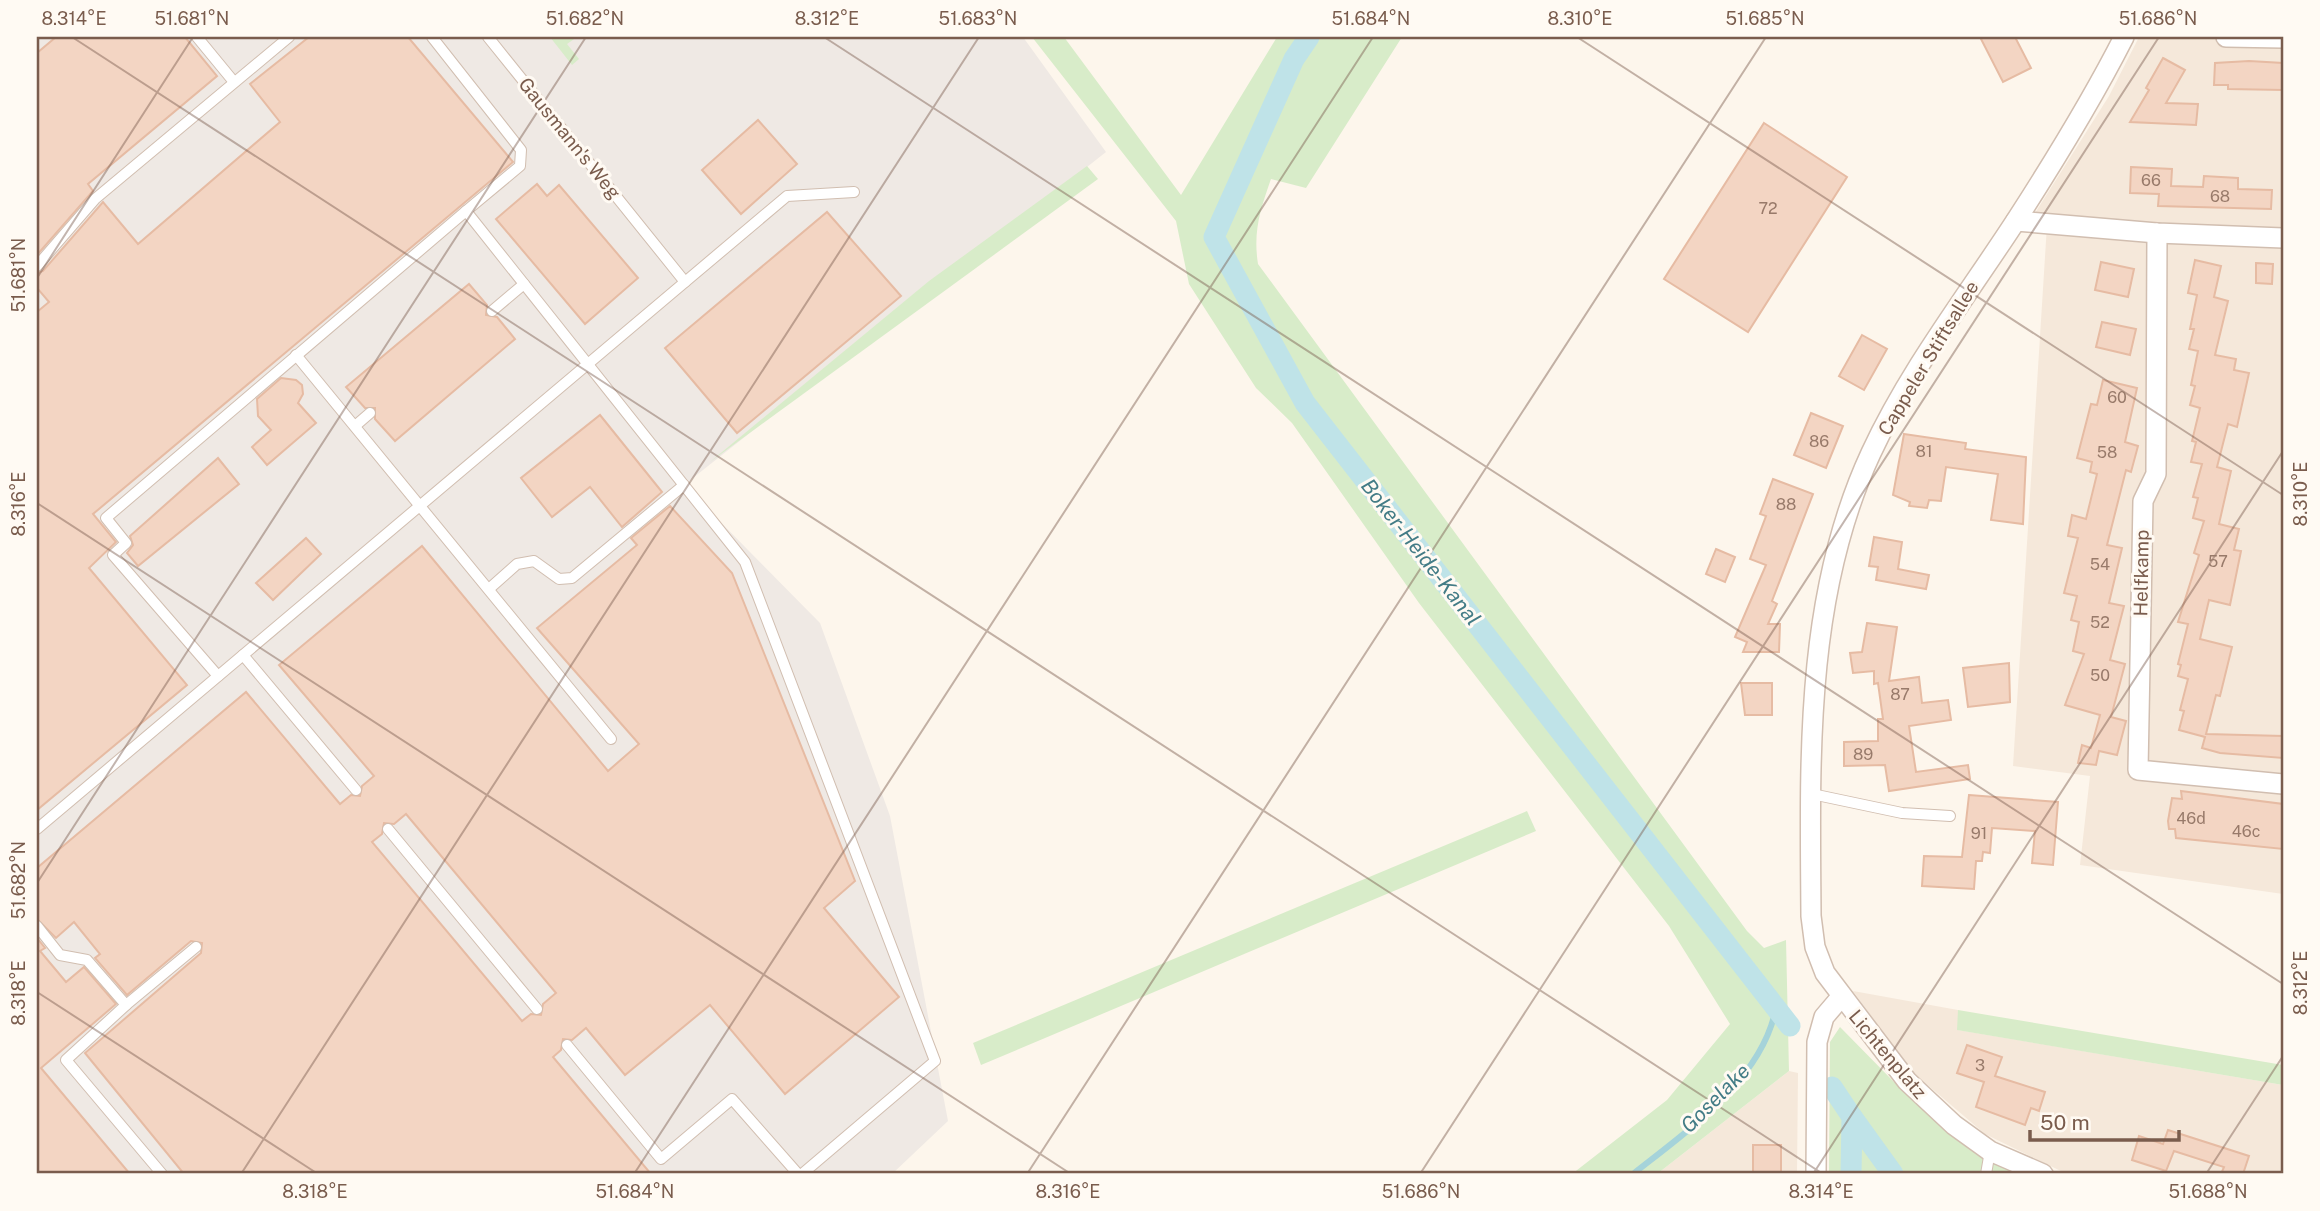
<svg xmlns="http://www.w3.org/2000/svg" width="2320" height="1211" viewBox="0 0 2320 1211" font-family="'Public Sans',sans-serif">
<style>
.residential{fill:#f5e8da}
.industrial{fill:#efe9e4}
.green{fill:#d8ecc9}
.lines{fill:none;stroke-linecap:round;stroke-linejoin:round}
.stream{stroke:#a5d3da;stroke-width:6}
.canal{stroke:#bfe3e8;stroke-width:21}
.building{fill:#f3d5c3;stroke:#e6bba3;stroke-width:2;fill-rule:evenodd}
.lane-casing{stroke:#d1beb0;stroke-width:12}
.street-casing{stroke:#d1beb0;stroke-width:22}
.lane{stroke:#fff;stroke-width:10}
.street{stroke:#fff;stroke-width:19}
.ticks{fill:none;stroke:#7a5c4d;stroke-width:2;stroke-opacity:0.45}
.labels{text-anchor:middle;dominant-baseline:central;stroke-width:6;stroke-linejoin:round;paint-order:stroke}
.number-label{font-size:16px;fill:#987a6a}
.street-label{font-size:19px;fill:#7a5c4d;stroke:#fffaf3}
.water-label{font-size:21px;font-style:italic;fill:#437c86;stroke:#fffaf3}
.neatline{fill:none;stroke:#7a5c4d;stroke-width:2.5}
.ticks-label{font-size:18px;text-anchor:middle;fill:#7a5c4d}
</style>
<rect width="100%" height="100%" fill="#fdf6ec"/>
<g class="residential">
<path d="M2139,37H2283V894L2080,865L2090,776L2013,766L2047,225L2028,224L2109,96Z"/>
<path d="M1853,991L1958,1010V1030L2283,1085V1174H2067L1985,1134L1910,1070Z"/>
<path d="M1789,1071L1798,1073L1797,1174H1657Z"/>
</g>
<path class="industrial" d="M37,37H1023L1106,152L684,485L820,623L890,816L948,1121L892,1174H37Z"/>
<g class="green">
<path d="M550,37H577L567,44L579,59L572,65Z"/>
<path d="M1032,37H1064L1181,195L1277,37H1402L1306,188L1271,179C1260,210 1253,232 1258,264L1747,931L1764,948L1786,940L1789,1071L1657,1174H1572L1667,1100L1730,1024L1669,926L1419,603L1292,423L1256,388L1189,284L1176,221Z"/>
<path d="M1087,166L1098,179L710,462L929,281Z"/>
<path d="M1527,811L1536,831L981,1065L973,1043Z"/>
<path d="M1958,1010L2283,1065V1085L1957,1030Z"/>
<path d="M1840,1027L1894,1082L1965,1145L2016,1174H1829L1830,1042Z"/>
</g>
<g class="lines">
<path class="stream" d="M1633,1174C1687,1131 1762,1080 1776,1008"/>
<g class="canal">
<path d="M1309,37L1294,59L1214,237L1305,403L1790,1026"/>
<path d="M1832,1087L1852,1117L1851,1174"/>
<path d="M1852,1117L1893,1174"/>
</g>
</g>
<g class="building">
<path d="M56,37H185L217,76L88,184L93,191L37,255V53Z"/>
<path d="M309,37H408L513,162L93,514L116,542L89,568L187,685L37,810V312L49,302L37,288V273L43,271L103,202L138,244L280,122L250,84Z"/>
<path d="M1980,37H2015L2031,68L2003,82Z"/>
<path d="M2163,58L2185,70L2166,103L2198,104L2196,125L2130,122L2149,90L2146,88Z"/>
<path d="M2249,61L2283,63V90L2228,89V85H2214L2215,63Z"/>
<path d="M758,120L797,164L741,214L702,170Z"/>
<path d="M1764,123L1847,177L1748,332L1664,279Z"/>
<path d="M2131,167L2172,169L2171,186L2203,187L2204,176L2238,178V189L2272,190L2271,209L2158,206L2159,194L2130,193Z"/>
<path d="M537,184L547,196L559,185L638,278L585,324L496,219Z"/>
<path d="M827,212L901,296L737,433L665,348Z"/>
<path d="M2195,260L2221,266L2214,297L2228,301L2215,355L2236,359L2234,370L2249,373L2237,427L2228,424L2217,467L2231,471L2219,524L2239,529L2234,550L2241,551L2230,605L2209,600L2200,639L2232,647L2220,696L2216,695L2206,734L2283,736V758L2220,753L2202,748L2205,737L2179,730L2184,711L2180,710L2188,679L2178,676L2181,665L2178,664L2188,624L2178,622L2199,555L2194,553L2204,521L2193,518L2198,498L2193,497L2202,464L2191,462L2196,442L2192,441L2200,408L2190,405L2195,386L2191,385L2198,351L2189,349L2194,329H2190L2197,295L2188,293Z"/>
<path d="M2101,262L2134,269L2128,297L2095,290Z"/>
<path d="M2256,263L2273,264L2272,284L2256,283Z"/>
<path d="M469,284L487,305L486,315L497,317L515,339L395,441L375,419V408H365L346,387Z"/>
<path d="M2102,322L2136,329L2130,355L2096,347Z"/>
<path d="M1862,335L1887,349L1864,390L1839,376Z"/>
<path d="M281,378L296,380L302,385L303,394L298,403L316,423L267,465L252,447L271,430L258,416L257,399Z"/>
<path d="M2103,380L2137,388L2125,442L2138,446L2131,472L2126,470L2107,545L2122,548L2109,603L2124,606L2110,660L2125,664L2111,717L2126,721L2117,755L2099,751L2096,765L2078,763L2082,745L2091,748L2100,715L2065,705L2084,654L2073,651L2079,622L2071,620L2077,596L2064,593L2078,538L2068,536L2072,515L2086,519L2097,474L2090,472L2092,462L2077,458L2091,404L2097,405Z"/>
<path d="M1811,413L1843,426L1826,468L1794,455Z"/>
<path d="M600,415L662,492L622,527L590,487L552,517L521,478Z"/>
<path d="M1904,434L1966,443L1965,449L2026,457L2023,524L1991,520L1998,474L1946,467L1941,501L1929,500L1927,508L1909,506L1910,502L1893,495Z"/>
<path d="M218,458L239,484L138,566L127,553L133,545L130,536Z"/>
<path d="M1773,479L1813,494L1772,601L1777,604L1768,624H1780L1779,652H1743L1747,642L1735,637L1766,565L1750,559L1766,516L1760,514Z"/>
<path d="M670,506L732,573L855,881L824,908L899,997L785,1094L710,1005L625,1075L586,1028L572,1040L563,1039L561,1050L553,1057L651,1174H184L85,1053L201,953L202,943L191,941L127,995L95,958L100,954L74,922L56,938L37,919V868L246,692L340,804L351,795L360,796L362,786L374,776L279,665L422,546L608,771L639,744L537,628L637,545L631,538ZM406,814L556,993L543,1004L541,1015L531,1014L522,1021L372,842L382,834L384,823L394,824Z"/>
<path d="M1874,537L1902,542L1898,569L1929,575L1926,589L1876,580L1878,567L1869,566Z"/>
<path d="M306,538L321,554L273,600L256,583Z"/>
<path d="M1716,549L1735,557L1725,582L1706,574Z"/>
<path d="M1867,623L1897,627L1889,681L1919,677L1922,703L1948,700L1951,720L1909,726L1916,772L1968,765L1970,779L1889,791L1885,765L1844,766V742L1878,741V719H1883L1878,683L1874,684V671L1853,673L1850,653L1862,652Z"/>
<path d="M2009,663L2010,702L1968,707L1963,668Z"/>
<path d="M1741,683H1772V715H1745Z"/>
<path d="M2181,791L2283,804V849L2176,838L2175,829H2169L2168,821L2172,798L2182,799Z"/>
<path d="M1969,795L2058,802L2053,865L2032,863L2035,831L1992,828L1990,853L1983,852L1982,861H1976L1974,889L1922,886L1924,856L1962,857Z"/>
<path d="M37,938L45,948L40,951L66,982L84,967L116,1004L41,1068L130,1174H37Z"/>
<path d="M1967,1045L2002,1057L1995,1076L2045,1092L2039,1111L2031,1108L2025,1125L1976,1107L1984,1082L1957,1073Z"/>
<path d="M2168,1130L2249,1156L2243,1174H2221L2224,1167L2174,1151L2166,1171L2132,1160L2139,1136L2163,1144Z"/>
<rect x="1753" y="1145" width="28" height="29"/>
</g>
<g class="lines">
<g class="lane-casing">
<g id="lane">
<path d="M197,37L234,82"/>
<path d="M432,37L521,150L520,166L466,211L745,562L935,1061L802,1174"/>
<path d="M37,266L95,199L289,37"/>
<path d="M685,282L787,196L854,192"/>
<path d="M492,311L524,284"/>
<path d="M296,355L611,739"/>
<path d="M355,426L370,413"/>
<path d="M490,588L517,564L534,561L559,579L572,578L684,485"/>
<path d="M243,655L356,790"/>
<path d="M218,676L113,555L126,543L106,518L466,211"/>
<path d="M1812,794L1902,813L1950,816"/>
<path d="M37,829L685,282L488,37"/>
<path d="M388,829L537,1009"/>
<path d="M37,926L60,955L87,960L126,1005L196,947"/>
<path d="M126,1005L66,1060L162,1174"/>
<path d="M567,1045L661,1159L732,1099L798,1174"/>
<path d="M1986,1174L1990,1151"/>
</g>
</g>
<g class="street-casing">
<g id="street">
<path d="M2226,37L2283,38"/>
<path d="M2016,221L2157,233L2283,238"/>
<path d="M2157,233L2156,474L2143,501L2138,770L2283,784"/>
<path d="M1816,1174L1817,1042L1824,1017L1841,997"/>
<path d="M2043,1174L1990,1151L1954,1125L1907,1081L1825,973L1815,947L1811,916C1810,761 1804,597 1871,453C1910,369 1967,296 2017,219C2055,160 2092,100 2124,37"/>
</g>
</g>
<use href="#lane" class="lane"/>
<use href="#street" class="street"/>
</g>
<path class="ticks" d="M72,37L1823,1174M824,37L2283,984M1577,37L2283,495M37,278L193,37M37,503L1071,1174M37,883L586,37M37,992L318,1174M241,1174L979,37M634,1174L1373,37M1027,1174L1766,37M1420,1174L2159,37M1813,1174L2283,451M2206,1174L2283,1056"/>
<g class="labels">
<g class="number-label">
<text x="2151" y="180">66</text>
<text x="2220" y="196">68</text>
<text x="1768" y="208">72</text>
<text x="2117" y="397">60</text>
<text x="1819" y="441">86</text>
<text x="1924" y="451">81</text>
<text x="2107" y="452">58</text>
<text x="1786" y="504">88</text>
<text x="2218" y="561">57</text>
<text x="2100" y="564">54</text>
<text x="2100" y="622">52</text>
<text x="2100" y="675">50</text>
<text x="1900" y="694">87</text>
<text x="1863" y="754">89</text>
<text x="2191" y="818">46d</text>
<text x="2246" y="831">46c</text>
<text x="1979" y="833">91</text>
<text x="1980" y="1065">3</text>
</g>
<g class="street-label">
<text transform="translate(570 138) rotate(51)">Gausmann's Weg</text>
<text transform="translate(1928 358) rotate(-59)">Cappeler Stiftsallee</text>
<text transform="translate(2141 573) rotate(-89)">Helfkamp</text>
<text transform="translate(1888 1054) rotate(50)">Lichtenplatz</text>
</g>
<g class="water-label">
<text transform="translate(1421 552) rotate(52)">Boker-Heide-Kanal</text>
<text transform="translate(1715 1098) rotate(-45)">Goselake</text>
</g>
</g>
<rect width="2320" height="1211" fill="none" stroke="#fffaf3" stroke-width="77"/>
<path d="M2030 1130v10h149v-10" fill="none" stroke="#7a5c4d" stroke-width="3.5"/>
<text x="2040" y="1130" font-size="21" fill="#7a5c4d" stroke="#fffaf3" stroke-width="5" paint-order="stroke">50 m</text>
<rect x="38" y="38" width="2244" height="1134" class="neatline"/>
<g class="ticks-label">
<text x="74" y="25">8.314°E</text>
<text x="192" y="25">51.681°N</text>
<text x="585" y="25">51.682°N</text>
<text x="827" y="25">8.312°E</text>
<text x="978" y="25">51.683°N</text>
<text x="1371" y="25">51.684°N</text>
<text x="1580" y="25">8.310°E</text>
<text x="1765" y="25">51.685°N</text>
<text x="2158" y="25">51.686°N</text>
<text transform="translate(19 275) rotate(-90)" y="6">51.681°N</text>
<text transform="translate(2301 494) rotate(-90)" y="6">8.310°E</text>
<text transform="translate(19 504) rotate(-90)" y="6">8.316°E</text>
<text transform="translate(19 880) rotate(-90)" y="6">51.682°N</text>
<text transform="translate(2301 983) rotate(-90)" y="6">8.312°E</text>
<text transform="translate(19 993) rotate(-90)" y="6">8.318°E</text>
<text x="315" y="1198">8.318°E</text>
<text x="635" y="1198">51.684°N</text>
<text x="1068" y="1198">8.316°E</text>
<text x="1421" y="1198">51.686°N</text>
<text x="1821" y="1198">8.314°E</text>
<text x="2208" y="1198">51.688°N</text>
</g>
</svg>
